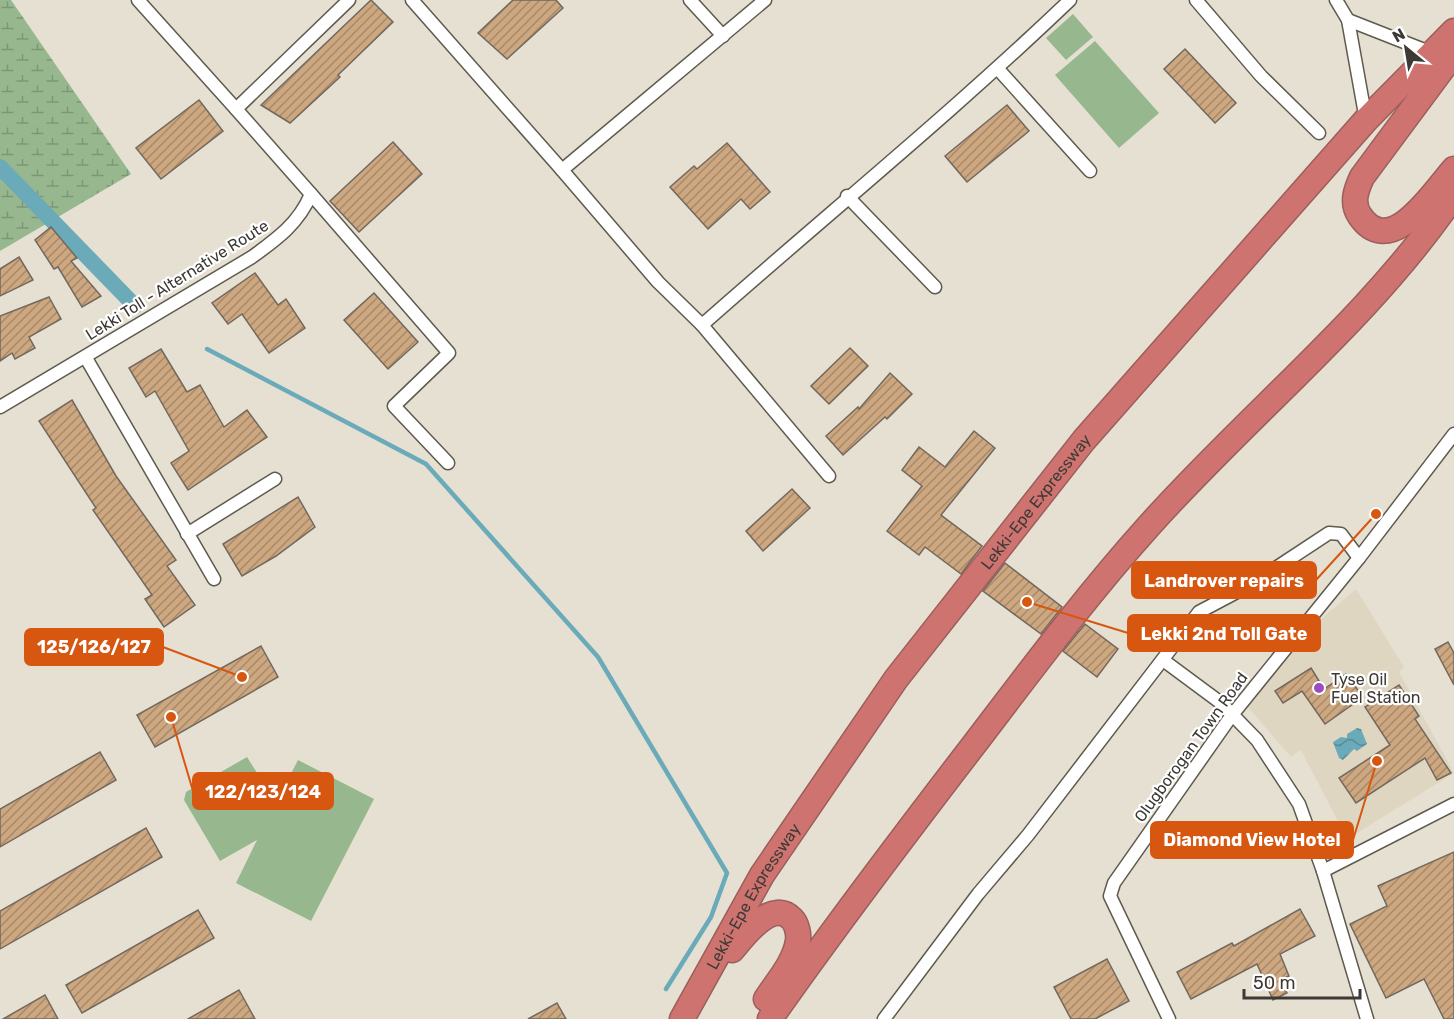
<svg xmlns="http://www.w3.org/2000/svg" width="1454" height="1019" viewBox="0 0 1454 1019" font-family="Rubik,sans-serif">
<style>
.built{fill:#ded6c1}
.wetland{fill:url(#wetland-marsh)}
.pitch{fill:#97b88e}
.water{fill:url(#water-waves)}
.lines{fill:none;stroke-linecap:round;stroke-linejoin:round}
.stream{stroke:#6aaab9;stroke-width:4.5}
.canal{stroke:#6aaab9;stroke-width:16}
.building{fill:url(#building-hatch);stroke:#72685e;stroke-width:1.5}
.street-casing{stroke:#5e5a4e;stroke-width:15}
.highway-casing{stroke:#9b5f5b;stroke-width:27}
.street{stroke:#fff;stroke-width:12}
.highway{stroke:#ce736f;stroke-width:24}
.poi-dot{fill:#9d4ebe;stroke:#fff;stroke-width:2}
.labels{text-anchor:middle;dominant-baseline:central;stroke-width:4.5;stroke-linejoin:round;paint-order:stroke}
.street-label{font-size:16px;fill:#3d3a35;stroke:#fff}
.poi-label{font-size:16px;fill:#3d3a35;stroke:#fff;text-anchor:start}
.leader{fill:none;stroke:#d75610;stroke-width:2}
.callout-dot{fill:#d75610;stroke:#fff;stroke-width:2}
.callout{fill:#d75610;stroke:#d75610;stroke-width:2}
.callout-label{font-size:18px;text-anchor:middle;font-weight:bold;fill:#fff}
</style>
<defs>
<pattern id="wetland-marsh" width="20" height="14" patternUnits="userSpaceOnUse" patternTransform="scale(1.5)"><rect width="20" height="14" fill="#97b88e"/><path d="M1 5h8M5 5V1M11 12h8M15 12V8" fill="none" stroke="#7c9775"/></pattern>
<pattern id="water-waves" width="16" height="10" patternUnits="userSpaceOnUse" patternTransform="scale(1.5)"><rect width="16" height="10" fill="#6aaab9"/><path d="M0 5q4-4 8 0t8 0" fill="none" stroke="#588b97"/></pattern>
<pattern id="building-hatch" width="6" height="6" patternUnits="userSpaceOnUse" patternTransform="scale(1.5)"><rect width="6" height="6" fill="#cda77f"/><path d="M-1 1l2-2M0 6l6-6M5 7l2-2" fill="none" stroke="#a88969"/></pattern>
</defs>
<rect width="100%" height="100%" fill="#e6e0d2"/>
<path class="built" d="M1356,589L1404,667L1399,672L1454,773L1357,833L1341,827L1301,750L1291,757L1245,704L1297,640Z"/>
<path class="wetland" d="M0,0H11L131,174L0,251Z"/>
<g class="pitch">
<path d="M1073,14L1093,37L1066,60L1046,38Z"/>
<path d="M1095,41L1159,113L1119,148L1055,75Z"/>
<path d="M247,757L276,803L298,760L374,799L311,921L236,883L257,840L220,861L184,800L186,792Z"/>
</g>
<path class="water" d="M1357,728L1361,729L1367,744L1357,751L1354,749L1343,760L1339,758L1333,742L1341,737L1347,738V734Z"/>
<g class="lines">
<path class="stream" d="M207,349L426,464L598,657L727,873L711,917L666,989"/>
<path class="canal" d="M0,167L135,306"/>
</g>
<g class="building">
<path d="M371,0L393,22L338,75L340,77L290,123L261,105Z"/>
<path d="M513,0H556L563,8L507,59L478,33Z"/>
<path d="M1185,49L1236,103L1215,123L1164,69Z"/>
<path d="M199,100L223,131L161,179L136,148Z"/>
<path d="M1007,105L1029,131L967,182L945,156Z"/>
<path d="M393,142L422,174L359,232L330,201Z"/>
<path d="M727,143L770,192L750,209L741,199L708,229L670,187L694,166L697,169Z"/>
<path d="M51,227L77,258L71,261L101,296L82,307L58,267L54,269L35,240Z"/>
<path d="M19,257L33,280L0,296V269Z"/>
<path d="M255,273L278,305L286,299L305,328L269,353L242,314L228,324L212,303Z"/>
<path d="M374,293L418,342L388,369L344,320Z"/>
<path d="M49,297L61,319L29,337L35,348L15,359L12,353L0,361V316Z"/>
<path d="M850,348L868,366L829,404L811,386Z"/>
<path d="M161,349L187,392L200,385L224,427L247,410L267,437L188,490L171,463L189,451L155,391L146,397L129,368Z"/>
<path d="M890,373L912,394L887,419L885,417L843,455L826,436L858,407L859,409Z"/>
<path d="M72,400L116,476L176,560L167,566L195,605L164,627L145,599L152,595L93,510L96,508L39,421Z"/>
<path d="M974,431L995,448L941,515L982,546L961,574L925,547L919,555L887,531L922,486L902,470L919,447L945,467Z"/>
<path d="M792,489L810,508L763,551L746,531Z"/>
<path d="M298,497L315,527L276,556L242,576L223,544Z"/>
<path d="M1005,563L1062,607L1041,634L983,591Z"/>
<path d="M1085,624L1118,649L1097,677L1063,651Z"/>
<path d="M1448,642L1454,653V685L1435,649Z"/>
<path d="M261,646L278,677L155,747L137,715Z"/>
<path d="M1311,668L1324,689L1346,674L1363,697L1325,724L1302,691L1283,703L1275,691Z"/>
<path d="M1399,685L1419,716L1415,719L1451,773L1437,780L1425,758L1356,803L1339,778L1390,745L1365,707Z"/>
<path d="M100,752L116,780L0,847V809Z"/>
<path d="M146,828L162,857L0,949V911Z"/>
<path d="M1454,852V1019H1444L1424,979L1386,998L1350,924L1387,906L1378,886Z"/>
<path d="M1300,909L1315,936L1280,954L1289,976L1281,979L1287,993L1273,1000L1257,964L1191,999L1177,972L1232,943L1234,946Z"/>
<path d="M198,910L214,938L82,1013L66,985Z"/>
<path d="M1107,959L1129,1001L1095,1019H1071L1054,987Z"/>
<path d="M239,990L255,1019H188Z"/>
<path d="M45,995L58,1019H3Z"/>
<path d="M557,1003L566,1019H528Z"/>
</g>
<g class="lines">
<g class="street-casing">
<g id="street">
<path d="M138,0L236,109"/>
<path d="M412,0L562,170L765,0"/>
<path d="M690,0L723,36"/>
<path d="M1196,0L1261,76L1319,133"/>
<path d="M1336,0L1348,20L1366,120"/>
<path d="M1348,20L1432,53"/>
<path d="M998,69L1090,171"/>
<path d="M562,170L658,282L702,325C824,217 952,113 1070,0"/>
<path d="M311,194L449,353L394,406L448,463"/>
<path d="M847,196L935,287"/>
<path d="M702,325L829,476"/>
<path d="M86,358L214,579"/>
<path d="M0,407L252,257C277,239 299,223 311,194L236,109L349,0"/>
<path d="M187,534L275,479"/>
<path d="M1163,660L1221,703L1257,740L1299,804L1323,871L1367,1019"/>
<path d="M1323,871L1454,804"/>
<path d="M884,1019L978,894L1028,835L1199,612L1250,585L1329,533L1341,534L1359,558"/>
<path d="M1169,1019L1110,896L1114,883L1232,715L1359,558L1454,434"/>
</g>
</g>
<g class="highway-casing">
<g id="highway">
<path d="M1454,53L1362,177C1356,190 1351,203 1360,216C1391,261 1434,191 1454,169"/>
<path d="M732,950C744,936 772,898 792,919C797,924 799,935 798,941C795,962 777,982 766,999"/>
<path id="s1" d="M682,1019L762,875L896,679L1084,440L1366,120L1454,31"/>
<path d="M770,1019C836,925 906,833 976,742C1031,670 1086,596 1147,528C1247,415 1369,320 1454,195"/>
</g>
</g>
<use href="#street" class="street"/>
<use href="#highway" class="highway"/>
</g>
<circle class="poi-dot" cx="1319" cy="688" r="6"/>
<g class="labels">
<g class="street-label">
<text transform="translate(177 280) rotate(-32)">Lekki Toll - Alternative Route</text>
<text stroke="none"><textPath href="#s1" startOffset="628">Lekki-Epe Expressway</textPath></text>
<text transform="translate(1191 747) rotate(-54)">Olugborogan Town Road</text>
<text stroke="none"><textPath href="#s1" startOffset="142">Lekki-Epe Expressway</textPath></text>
</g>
<g class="poi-label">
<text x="1331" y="679">Tyse Oil<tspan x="1331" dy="18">Fuel Station</tspan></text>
</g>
</g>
<path class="leader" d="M1376 514L1316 580M1027 602L1128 633M242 677L163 647M171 717L193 791M1377 761L1353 840"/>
<g class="callout-dot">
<circle cx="1376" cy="514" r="6"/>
<circle cx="1027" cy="602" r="6"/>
<circle cx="242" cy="677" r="6"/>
<circle cx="171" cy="717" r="6"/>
<circle cx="1377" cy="761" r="6"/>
</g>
<g class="callout">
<rect x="1132" y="562" width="184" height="36" rx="6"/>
<rect x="1128" y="615" width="192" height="36" rx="6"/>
<rect x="25" y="629" width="138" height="36" rx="6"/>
<rect x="193" y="773" width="140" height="36" rx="6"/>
<rect x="1151" y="822" width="202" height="36" rx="6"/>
</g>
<g class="callout-label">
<text x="1224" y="587">Landrover repairs</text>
<text x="1224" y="640">Lekki 2nd Toll Gate</text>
<text x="94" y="653">125/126/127</text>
<text x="263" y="798">122/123/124</text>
<text x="1252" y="846">Diamond View Hotel</text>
</g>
<g transform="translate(1406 48) rotate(330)" stroke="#ffffff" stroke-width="4.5" paint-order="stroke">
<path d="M0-4.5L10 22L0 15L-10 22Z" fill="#3d3a35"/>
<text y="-9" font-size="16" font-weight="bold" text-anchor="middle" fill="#3d3a35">N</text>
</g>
<path d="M1244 989v9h116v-9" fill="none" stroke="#3d3a35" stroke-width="3"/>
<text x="1253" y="989" font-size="18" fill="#3d3a35" stroke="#ffffff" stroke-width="4.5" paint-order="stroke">50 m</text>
</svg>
